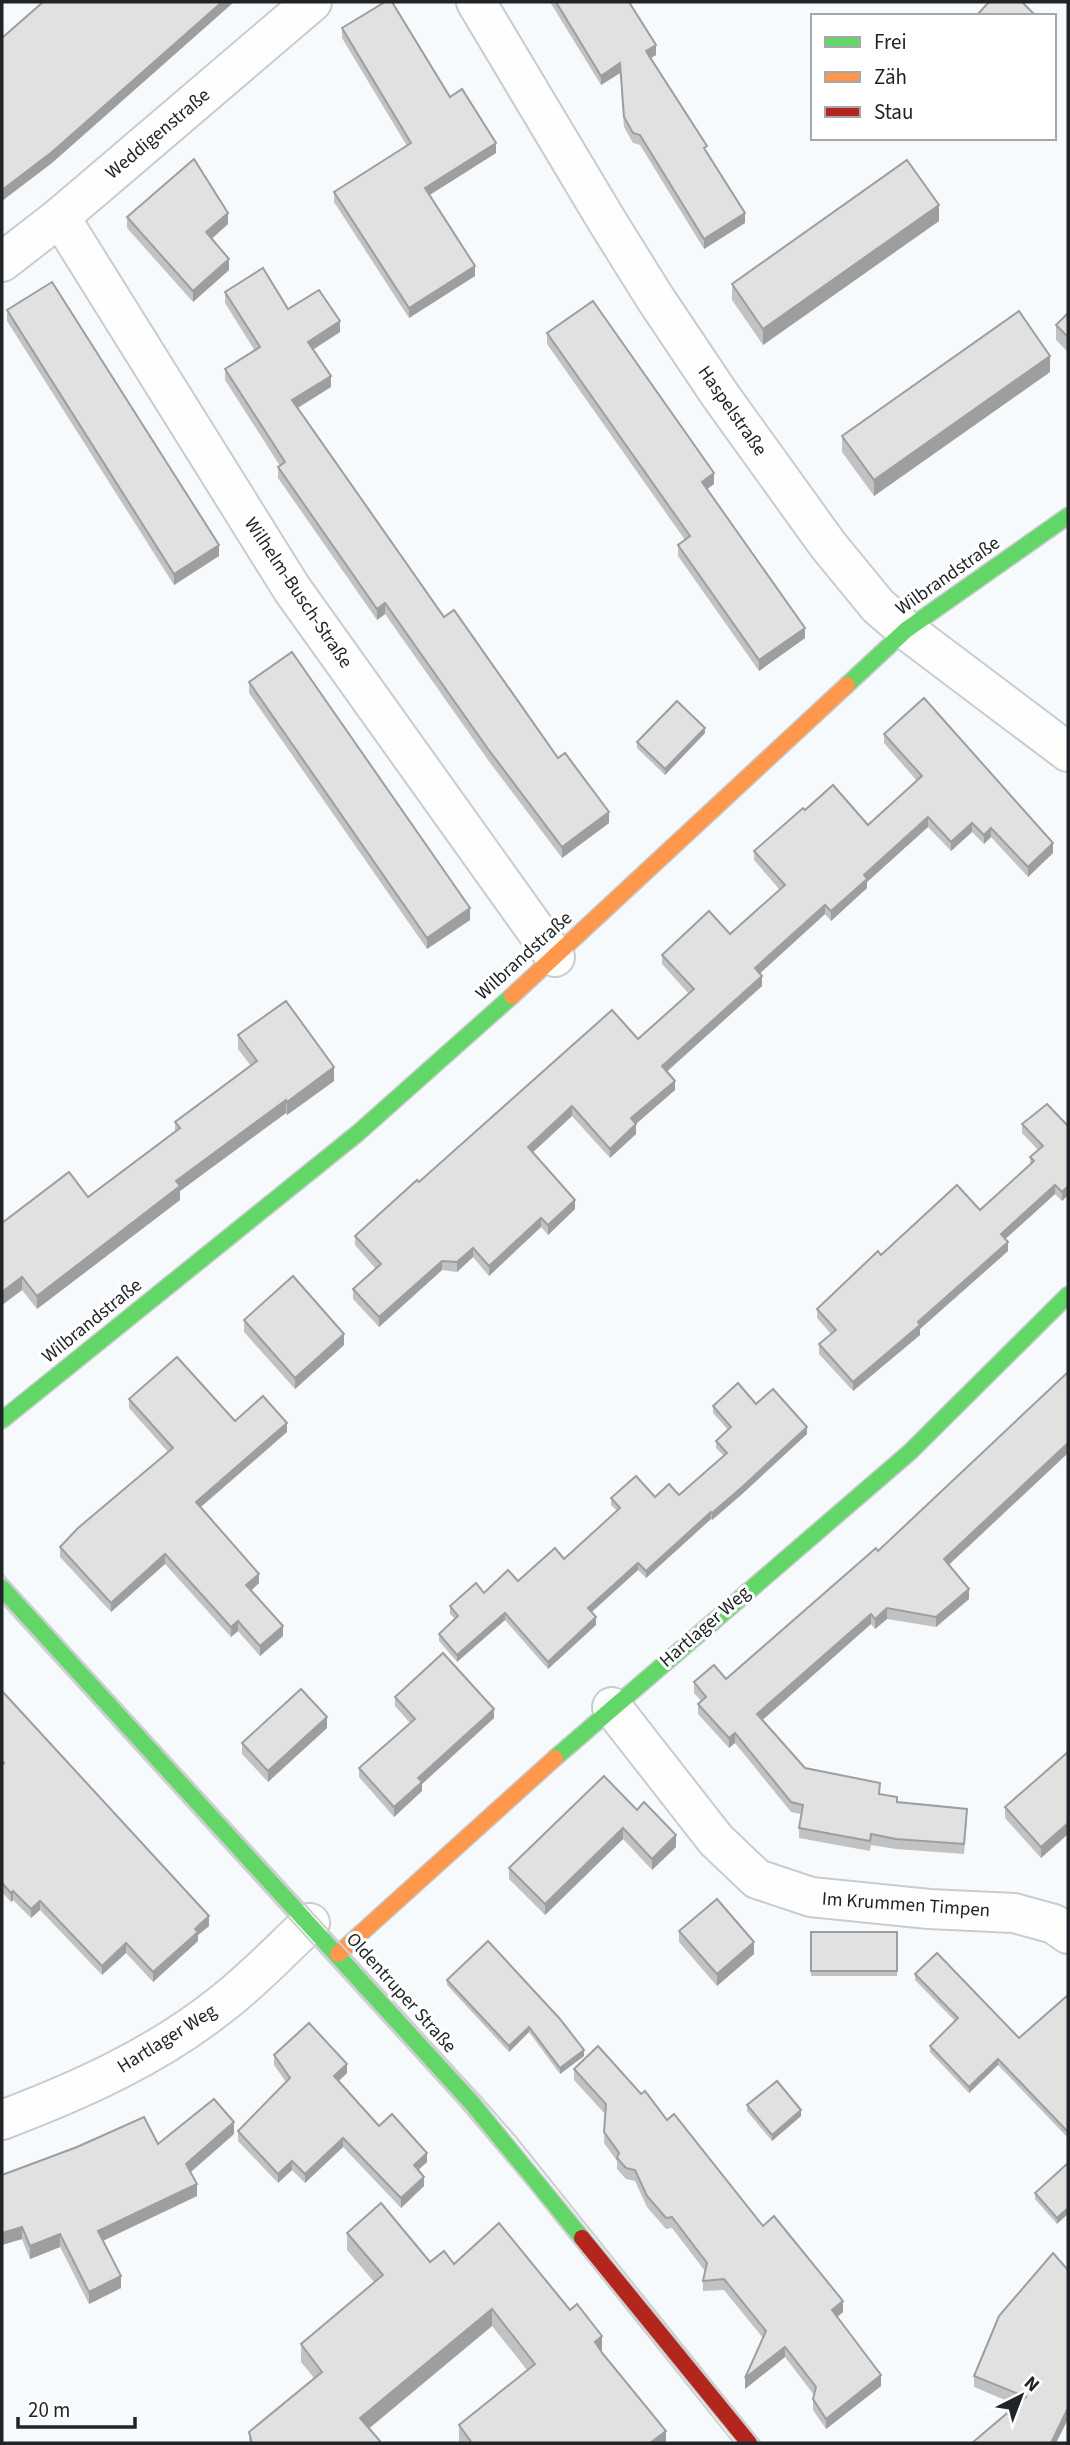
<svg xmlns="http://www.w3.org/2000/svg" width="1070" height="2445" viewBox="0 0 1070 2445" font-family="'Source Sans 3',sans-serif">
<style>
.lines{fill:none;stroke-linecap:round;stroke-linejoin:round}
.street-casing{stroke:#c9ccce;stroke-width:42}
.fast-casing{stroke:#c9ccce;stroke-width:19}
.slow-casing{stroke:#c9ccce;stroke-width:19}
.jam-casing{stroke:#c9ccce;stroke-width:19}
.street{stroke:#fefeff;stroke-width:38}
.fast{stroke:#63d668;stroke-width:16}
.slow{stroke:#ff974d;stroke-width:16}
.jam{stroke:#b3261e;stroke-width:16}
.tram{stroke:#ced0d0;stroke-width:2}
.wall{fill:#c2c2c2}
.shaded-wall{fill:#9e9e9e}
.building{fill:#e2e1e1;stroke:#9e9e9e;stroke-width:2}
.labels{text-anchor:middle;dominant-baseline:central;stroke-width:6;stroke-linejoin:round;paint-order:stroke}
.street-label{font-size:19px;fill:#202427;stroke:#fff}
</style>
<rect width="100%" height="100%" fill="#f7fafc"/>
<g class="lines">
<g class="street-casing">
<g id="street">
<path d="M476,2L607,221L655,298L720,395L828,545L878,606L906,630L1068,752"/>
<path d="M60,217L292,589L555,957"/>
<path d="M2,262L60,217L312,2"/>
<path d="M612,1707L716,1840L757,1879L811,1897L929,1909L1014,1913L1054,1924L1068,1934"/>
<path d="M2,2120C81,2090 157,2056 223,2003C254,1979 281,1950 310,1923"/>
</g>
</g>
<g class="fast-casing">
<g id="fast">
<path d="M847,685L906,630L1068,516"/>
<path d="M2,1420L358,1133L512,996"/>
<path d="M2,1588L471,2102L582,2238"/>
<path d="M555,1758L910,1452L1068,1295"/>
</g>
</g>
<g class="slow-casing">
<g id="slow">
<path d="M512,996L847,685"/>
<path d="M338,1954L555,1758"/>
</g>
</g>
<g class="jam-casing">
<path id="jam" d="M582,2238L749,2443"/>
</g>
<use href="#street" class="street"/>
<use href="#fast" class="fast"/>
<use href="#slow" class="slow"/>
<use href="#jam" class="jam"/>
<g class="tram">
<path d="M2,1574L479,2095L515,2136L761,2443"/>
<path d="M2,1603L460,2105L526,2183L734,2443"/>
</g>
</g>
<g class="wall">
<path d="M550,2H629L656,55L650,58L707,152L745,223L704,249L640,145L633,143L624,127L620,73L601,85Z"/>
<path d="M342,28L450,97L496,153L429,195L475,276L409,318L334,202V192L407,146L342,38Z"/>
<path d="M127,217L228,224L211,239L229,270L193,302L127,228Z"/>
<path d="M939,221L763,345L732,300V284Z"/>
<path d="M225,292L288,309L340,332L313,349L331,387L298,408L444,617L609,823L562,858L488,760L385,614L377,620L278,478V467L280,466L225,380V369L255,351L225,303Z"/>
<path d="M7,310L219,556L174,585L7,321Z"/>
<path d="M1068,313V352L1056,340V325Z"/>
<path d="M547,333L714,484L707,489L805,638L759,671L678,556V545L685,540L547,344Z"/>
<path d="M1050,372L874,496L842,452V436Z"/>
<path d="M249,682L470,920L427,949L249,693Z"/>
<path d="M705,733L665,775L637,748V742Z"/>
<path d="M884,734L1053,853L1028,877L991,837L984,844L972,832L951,851L928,827L867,882V888L831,921L825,914L759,974L762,986L667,1071L675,1090L636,1124V1134L610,1158L572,1116L532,1152L575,1209L548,1235L541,1227L489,1276L473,1257L457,1272L442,1270L379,1327L353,1299V1289L376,1269L355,1245V1236L419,1182L638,1039L689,994L662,964V955L730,934L780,890L754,860V851L805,810L868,825L917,781L884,743Z"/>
<path d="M238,1035L334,1081L287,1115L286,1113L180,1191V1200L37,1309L22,1290L2,1305V1223L88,1197L175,1131V1122L251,1066L238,1049Z"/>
<path d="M1068,1123V1195L1062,1201L1055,1194L1005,1239L1008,1251L920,1329V1335L853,1391L819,1354V1344L831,1334L817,1318V1309L881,1255L980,1210L1030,1165V1157L1038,1150L1022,1133V1124L1067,1125Z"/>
<path d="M244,1320L344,1345L295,1389L244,1332Z"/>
<path d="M1068,1372V1453L949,1565L969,1599L936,1627L887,1619L875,1629L871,1624L762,1720L805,1768L880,1794L897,1802L967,1819L964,1854L896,1849L871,1845L870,1851L799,1838V1828L801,1814L791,1812L735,1743L729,1748L698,1714V1704L701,1701L694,1693V1682L726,1679L878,1551Z"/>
<path d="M129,1399L287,1432L201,1507L259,1583L251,1591L283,1636L260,1656L238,1631L231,1637L165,1564L111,1612L60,1557V1547L168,1452L129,1408Z"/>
<path d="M756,1404L807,1434L741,1495L712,1520L711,1519L646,1578L638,1570L592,1612L596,1625L548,1669L505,1620L457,1662L439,1641V1634L455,1619L450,1614V1606L484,1593L518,1581L564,1559L617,1511L611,1505V1498L655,1497L679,1495L724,1456L716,1448V1441L728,1430L713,1413V1406Z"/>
<path d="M2,1691L209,1926L198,1935V1941L153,1982L126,1953L102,1975L40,1910L31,1918L13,1900L11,1902L2,1892Z"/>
<path d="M395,1697L494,1718L422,1784V1791L394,1817L359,1777V1768L410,1723L395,1706Z"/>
<path d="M327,1728L268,1782L242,1754V1743Z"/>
<path d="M1068,1752V1834L1041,1858L1005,1818V1807Z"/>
<path d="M637,1810L676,1847L652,1870L623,1839L545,1915L509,1879V1868Z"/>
<path d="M679,1931L754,1954L717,1986L679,1942Z"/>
<rect x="811" y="1932" width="86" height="44"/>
<path d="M915,1974L1019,2038L1068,1995V2138L998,2065L969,2093L930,2052V2046L955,2021L915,1980Z"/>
<path d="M447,1980L584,2056L560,2074L529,2032L509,2052L447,1985Z"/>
<path d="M274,2055L347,2073L339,2081L379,2126L427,2162L418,2170L424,2186L401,2208L343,2147L305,2183L292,2170L278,2183L238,2141V2131L286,2082L274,2065Z"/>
<path d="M574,2069L641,2094L667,2120L843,2312L837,2317L881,2386L826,2429L813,2410V2399L814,2395L785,2357L745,2389L763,2338L724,2290L703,2291V2281L705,2271L672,2228L666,2229L647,2207L635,2181L626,2179L617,2169V2161L604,2143L605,2114L574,2080Z"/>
<path d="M747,2105L801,2116L772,2141L747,2111Z"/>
<path d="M234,2134L191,2172L197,2196L103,2241L121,2288L89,2304L60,2247L30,2259L22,2239L2,2245V2175L158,2144Z"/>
<path d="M1068,2163L1057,2224L1035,2199V2193Z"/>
<path d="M347,2233L430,2262L454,2264L602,2352L666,2443H459V2425L527,2370L492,2326L369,2428L380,2443H249V2432L314,2378L301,2362V2344L374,2282L347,2250Z"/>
<path d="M1068,2270V2419L1056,2443L1017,2405L974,2387V2376Z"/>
</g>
<g class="shaded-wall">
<path d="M222,2H234L52,163L2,201V190Z"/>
<path d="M656,45V55L646,61V51Z"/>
<path d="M620,63V73L601,85V76Z"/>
<path d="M496,143V153L425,198V188Z"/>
<path d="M939,205V221L763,345V329Z"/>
<path d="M228,213V224L206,244V232Z"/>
<path d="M745,213V223L704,249V239Z"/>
<path d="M229,259V270L193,302V291Z"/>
<path d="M475,266V276L409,318V308Z"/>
<path d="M340,321V332L308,353V342Z"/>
<path d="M1050,356V372L874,496V480Z"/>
<path d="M331,376V387L292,411V400Z"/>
<path d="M714,473V484L702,493V482Z"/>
<path d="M219,545V556L174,585V574Z"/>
<path d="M385,603V614L377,620V609Z"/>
<path d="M805,628V638L759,671V660Z"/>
<path d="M705,728V733L665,775V769Z"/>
<path d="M609,812V823L562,858V847Z"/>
<path d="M928,817V827L867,882V888L831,921V911L864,875Z"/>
<path d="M972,823V832L951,851V842Z"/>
<path d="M991,828V837L984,844V835Z"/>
<path d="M1053,843V853L1028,877V867Z"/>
<path d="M825,905V914L755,978V968Z"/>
<path d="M470,908V920L427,949V938Z"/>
<path d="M762,976V986L662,1076V1066Z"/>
<path d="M334,1067V1081L287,1115V1102Z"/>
<path d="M675,1081V1090L631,1128V1118Z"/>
<path d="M286,1100V1113L180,1191V1200L37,1309V1296L176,1181Z"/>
<path d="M572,1106V1116L528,1157V1147Z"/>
<path d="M636,1124V1134L610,1158V1149Z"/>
<path d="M1055,1185V1194L1001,1243V1234Z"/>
<path d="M1068,1186V1195L1062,1201V1192Z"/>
<path d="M575,1200V1209L548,1235V1225Z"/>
<path d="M541,1218V1227L489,1276V1266Z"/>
<path d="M1008,1242V1251L920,1329V1335L853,1391V1382Z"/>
<path d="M473,1248V1257L457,1272V1262Z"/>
<path d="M442,1261V1270L379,1327V1317Z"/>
<path d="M22,1277V1290L2,1305V1292Z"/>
<path d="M344,1334V1345L295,1389V1378Z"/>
<path d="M287,1423V1432L196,1511V1502Z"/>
<path d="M807,1427V1434L741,1495L712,1520V1513Z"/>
<path d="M1068,1443V1453L944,1569V1559Z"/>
<path d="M711,1512V1519L646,1578V1571Z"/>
<path d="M165,1554V1564L111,1612V1603Z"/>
<path d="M638,1563V1570L588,1615V1608Z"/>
<path d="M259,1574V1583L246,1595V1585Z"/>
<path d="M969,1589V1599L936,1627V1617Z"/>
<path d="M887,1608V1619L875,1629V1619Z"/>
<path d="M505,1613V1620L457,1662V1655Z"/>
<path d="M871,1614V1624L757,1725V1714Z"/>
<path d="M596,1617V1625L548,1669V1662Z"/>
<path d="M238,1621V1631L231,1637V1627Z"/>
<path d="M283,1626V1636L260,1656V1646Z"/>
<path d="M494,1709V1718L422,1784V1791L394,1817V1807L418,1778Z"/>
<path d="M327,1717V1728L268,1782V1771Z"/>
<path d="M735,1733V1743L729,1748V1738Z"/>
<path d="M1068,1823V1834L1041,1858V1847Z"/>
<path d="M623,1828V1839L545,1915V1904Z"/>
<path d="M676,1835V1847L652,1870V1859Z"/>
<path d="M13,1891V1900L11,1902V1893Z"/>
<path d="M40,1901V1910L31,1918V1909Z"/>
<path d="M209,1916V1926L198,1935V1941L153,1982V1972L195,1929Z"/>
<path d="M754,1942V1954L717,1986V1974Z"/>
<path d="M126,1943V1953L102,1975V1966Z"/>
<path d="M529,2027V2032L509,2052V2046Z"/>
<path d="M584,2050V2056L560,2074V2068Z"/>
<path d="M998,2059V2065L969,2093V2087Z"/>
<path d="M347,2064V2073L334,2085V2076Z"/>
<path d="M801,2110V2116L772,2141V2135Z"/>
<path d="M234,2122V2134L186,2176V2164Z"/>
<path d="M343,2138V2147L305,2183V2174Z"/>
<path d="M427,2153V2162L414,2174V2165Z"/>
<path d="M292,2161V2170L278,2183V2174Z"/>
<path d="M424,2177V2186L401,2208V2198Z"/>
<path d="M197,2184V2196L98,2243V2231Z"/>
<path d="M1068,2208V2214L1057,2224V2218Z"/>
<path d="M22,2227V2239L2,2245V2233Z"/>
<path d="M60,2234V2247L30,2259V2246Z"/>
<path d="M121,2276V2288L89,2304V2292Z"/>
<path d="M843,2301V2312L832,2321V2310Z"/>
<path d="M492,2309V2326L360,2436V2418Z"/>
<path d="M602,2336V2353L595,2342Z"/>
<path d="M785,2347V2357L745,2389V2378Z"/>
<path d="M881,2375V2386L826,2429V2419Z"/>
<path d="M1068,2408V2419L1056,2443H1051Z"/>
<path d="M666,2431V2443H650Z"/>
</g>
<g class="building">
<path d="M43,2H222L52,152L2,190V38Z"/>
<path d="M385,2H392L450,97L462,89L496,143L425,188L475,266L409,308L334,192L411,143L342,28Z"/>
<path d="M556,2H629L656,45L646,51L707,146L704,148L745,213L704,239L640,135L633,133L624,117L620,63L601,76Z"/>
<path d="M989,2H1022L1036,16H976Z"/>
<path d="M194,159L228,213L206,232L229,259L193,291L127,217Z"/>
<path d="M907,160L939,205L763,329L732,284Z"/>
<path d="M263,268L288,309L319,290L340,321L308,342L331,376L292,400L444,617L454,610L558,758L565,753L609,812L562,847L488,749L385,603L377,609L278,467L285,462L225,369L260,347L225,292Z"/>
<path d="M52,282L219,545L174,574L7,310Z"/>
<path d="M593,301L714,473L702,482L805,628L759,660L678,545L690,536L547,333Z"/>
<path d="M1019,311L1050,356L874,480L842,436Z"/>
<path d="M1068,313V337L1056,325Z"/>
<path d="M292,652L470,908L427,938L249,682Z"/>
<path d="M924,698L1053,843L1028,867L991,828L984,835L972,823L951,842L928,817L864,875L867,879L831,911L825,905L755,968L762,976L662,1066L675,1081L631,1118L636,1124L610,1149L572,1106L528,1147L575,1200L548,1225L541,1218L489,1266L473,1248L457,1262L442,1261L379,1317L353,1289L381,1264L355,1236L417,1180L419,1182L612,1010L638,1039L694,989L662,955L709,911L730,934L785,885L754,851L803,808L805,810L833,785L868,825L922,776L884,734Z"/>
<path d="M677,701L705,728L665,769L637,742Z"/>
<path d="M286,1001L334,1067L287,1102L286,1100L176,1181L180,1186L37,1296L22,1277L2,1292V1223L69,1172L88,1197L180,1128L175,1122L257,1061L238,1035Z"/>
<path d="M1047,1104L1067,1125L1068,1123V1186L1062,1192L1055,1185L1001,1234L1008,1242L918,1322L920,1325L853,1382L819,1344L836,1330L817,1309L878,1251L881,1255L957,1185L980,1210L1034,1161L1030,1157L1043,1146L1022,1124Z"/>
<path d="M293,1276L344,1334L295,1378L244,1320Z"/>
<path d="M177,1357L235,1421L263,1396L287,1423L196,1502L259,1574L246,1585L283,1626L260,1646L238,1621L231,1627L165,1554L111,1603L60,1547L78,1528L173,1448L129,1399Z"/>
<path d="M1068,1372V1443L944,1559L969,1589L936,1617L887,1608L875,1619L871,1614L757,1714L805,1768L880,1783L879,1794L897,1797V1802L967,1809L964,1844L896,1839L871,1834L870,1841L799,1828L803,1805L791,1802L735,1733L729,1738L698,1704L706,1697L694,1682L714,1665L726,1679L876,1548L878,1551Z"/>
<path d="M738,1383L756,1404L773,1389L807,1427L741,1488L712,1513L711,1512L646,1571L638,1563L588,1608L596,1617L548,1662L505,1613L457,1655L439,1634L458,1616L450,1606L476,1583L484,1593L508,1570L518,1581L555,1548L564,1559L620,1508L611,1498L636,1476L655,1497L669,1484L679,1495L727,1453L716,1441L731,1427L713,1406Z"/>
<path d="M443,1653L494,1709L418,1778L422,1782L394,1807L359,1768L415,1719L395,1697Z"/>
<path d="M301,1689L327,1717L268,1771L242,1743Z"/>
<path d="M2,1691L209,1916L195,1929L198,1932L153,1972L126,1943L102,1966L40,1901L31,1909L13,1891L11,1893L2,1883V1765L4,1763L2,1761Z"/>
<path d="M1068,1752V1823L1041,1847L1005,1807Z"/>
<path d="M604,1776L637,1810L644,1802L676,1835L652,1859L623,1828L545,1904L509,1868Z"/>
<path d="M717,1899L754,1942L717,1974L679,1931Z"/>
<rect x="811" y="1932" width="86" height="39"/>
<path d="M488,1941L560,2019L584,2050L560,2068L529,2027L509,2046L447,1980Z"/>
<path d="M937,1953L1019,2038L1068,1995V2132L998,2059L969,2087L930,2046L958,2018L915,1974Z"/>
<path d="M309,2023L347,2064L334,2076L379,2126L392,2114L427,2153L414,2165L424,2177L401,2198L343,2138L305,2174L292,2161L278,2174L238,2131L290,2078L274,2055Z"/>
<path d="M598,2046L641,2094L645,2091L667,2120L674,2114L763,2226L774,2216L843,2301L832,2310L881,2375L826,2419L813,2399L816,2387L785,2347L745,2378L766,2331L724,2279L703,2281L707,2263L672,2217L666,2218L647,2196L635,2170L626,2168L617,2158L619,2153L604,2132L606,2104L574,2069Z"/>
<path d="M777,2081L801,2110L772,2135L747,2105Z"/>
<path d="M214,2099L234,2122L186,2164L197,2184L98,2231L121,2276L89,2292L60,2234L30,2246L22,2227L2,2233V2175L77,2147L144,2117L158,2144Z"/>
<path d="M1068,2163V2208L1057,2218L1035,2193Z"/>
<path d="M381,2203L430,2262L444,2251L454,2264L499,2223L570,2310L577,2304L602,2336L595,2342L603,2354L666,2431L650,2443H472L459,2425L535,2364L492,2309L360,2418L380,2441L378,2443H252L249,2432L322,2372L301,2344L383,2275L347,2233Z"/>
<path d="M1053,2253L1068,2270V2408L1051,2443H972L1026,2397L974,2376L999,2316Z"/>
</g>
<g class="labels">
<g class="street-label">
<text transform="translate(158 134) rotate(-40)">Weddigenstraße</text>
<text transform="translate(732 411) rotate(55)">Haspelstraße</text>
<text transform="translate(948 576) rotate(-35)">Wilbrandstraße</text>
<text transform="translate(298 593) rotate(56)">Wilhelm-Busch-Straße</text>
<text transform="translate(524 956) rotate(-42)">Wilbrandstraße</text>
<text transform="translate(92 1321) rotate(-39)">Wilbrandstraße</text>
<text transform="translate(705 1627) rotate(-41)">Hartlager Weg</text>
<text transform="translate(906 1905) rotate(4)">Im Krummen Timpen</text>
<text transform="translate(401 1993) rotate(48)">Oldentruper Straße</text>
<text transform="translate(167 2039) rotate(-32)">Hartlager Weg</text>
</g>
</g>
<rect width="1070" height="2445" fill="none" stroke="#202427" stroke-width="7"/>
<rect x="811" y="14" width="245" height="126" fill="#ffffff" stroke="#a6a7a9" stroke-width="2"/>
<rect x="825" y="37" width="35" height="10" fill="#63d668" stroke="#a6a7a9" stroke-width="2"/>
<text x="874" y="49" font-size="21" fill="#202427">Frei</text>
<rect x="825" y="72" width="35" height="10" fill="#ff974d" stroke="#a6a7a9" stroke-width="2"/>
<text x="874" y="84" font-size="21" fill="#202427">Zäh</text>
<rect x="825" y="107" width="35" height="10" fill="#b3261e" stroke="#a6a7a9" stroke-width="2"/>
<text x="874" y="119" font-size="21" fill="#202427">Stau</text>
<g transform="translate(1021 2396) rotate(42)" stroke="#ffffff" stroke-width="5" paint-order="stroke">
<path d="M0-5L12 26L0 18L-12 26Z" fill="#202427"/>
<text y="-10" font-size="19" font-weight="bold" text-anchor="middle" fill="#202427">N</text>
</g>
<path d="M18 2417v10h117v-10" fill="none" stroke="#202427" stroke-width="3.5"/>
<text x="28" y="2417" font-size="21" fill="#202427" stroke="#ffffff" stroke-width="5" paint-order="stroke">20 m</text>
</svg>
